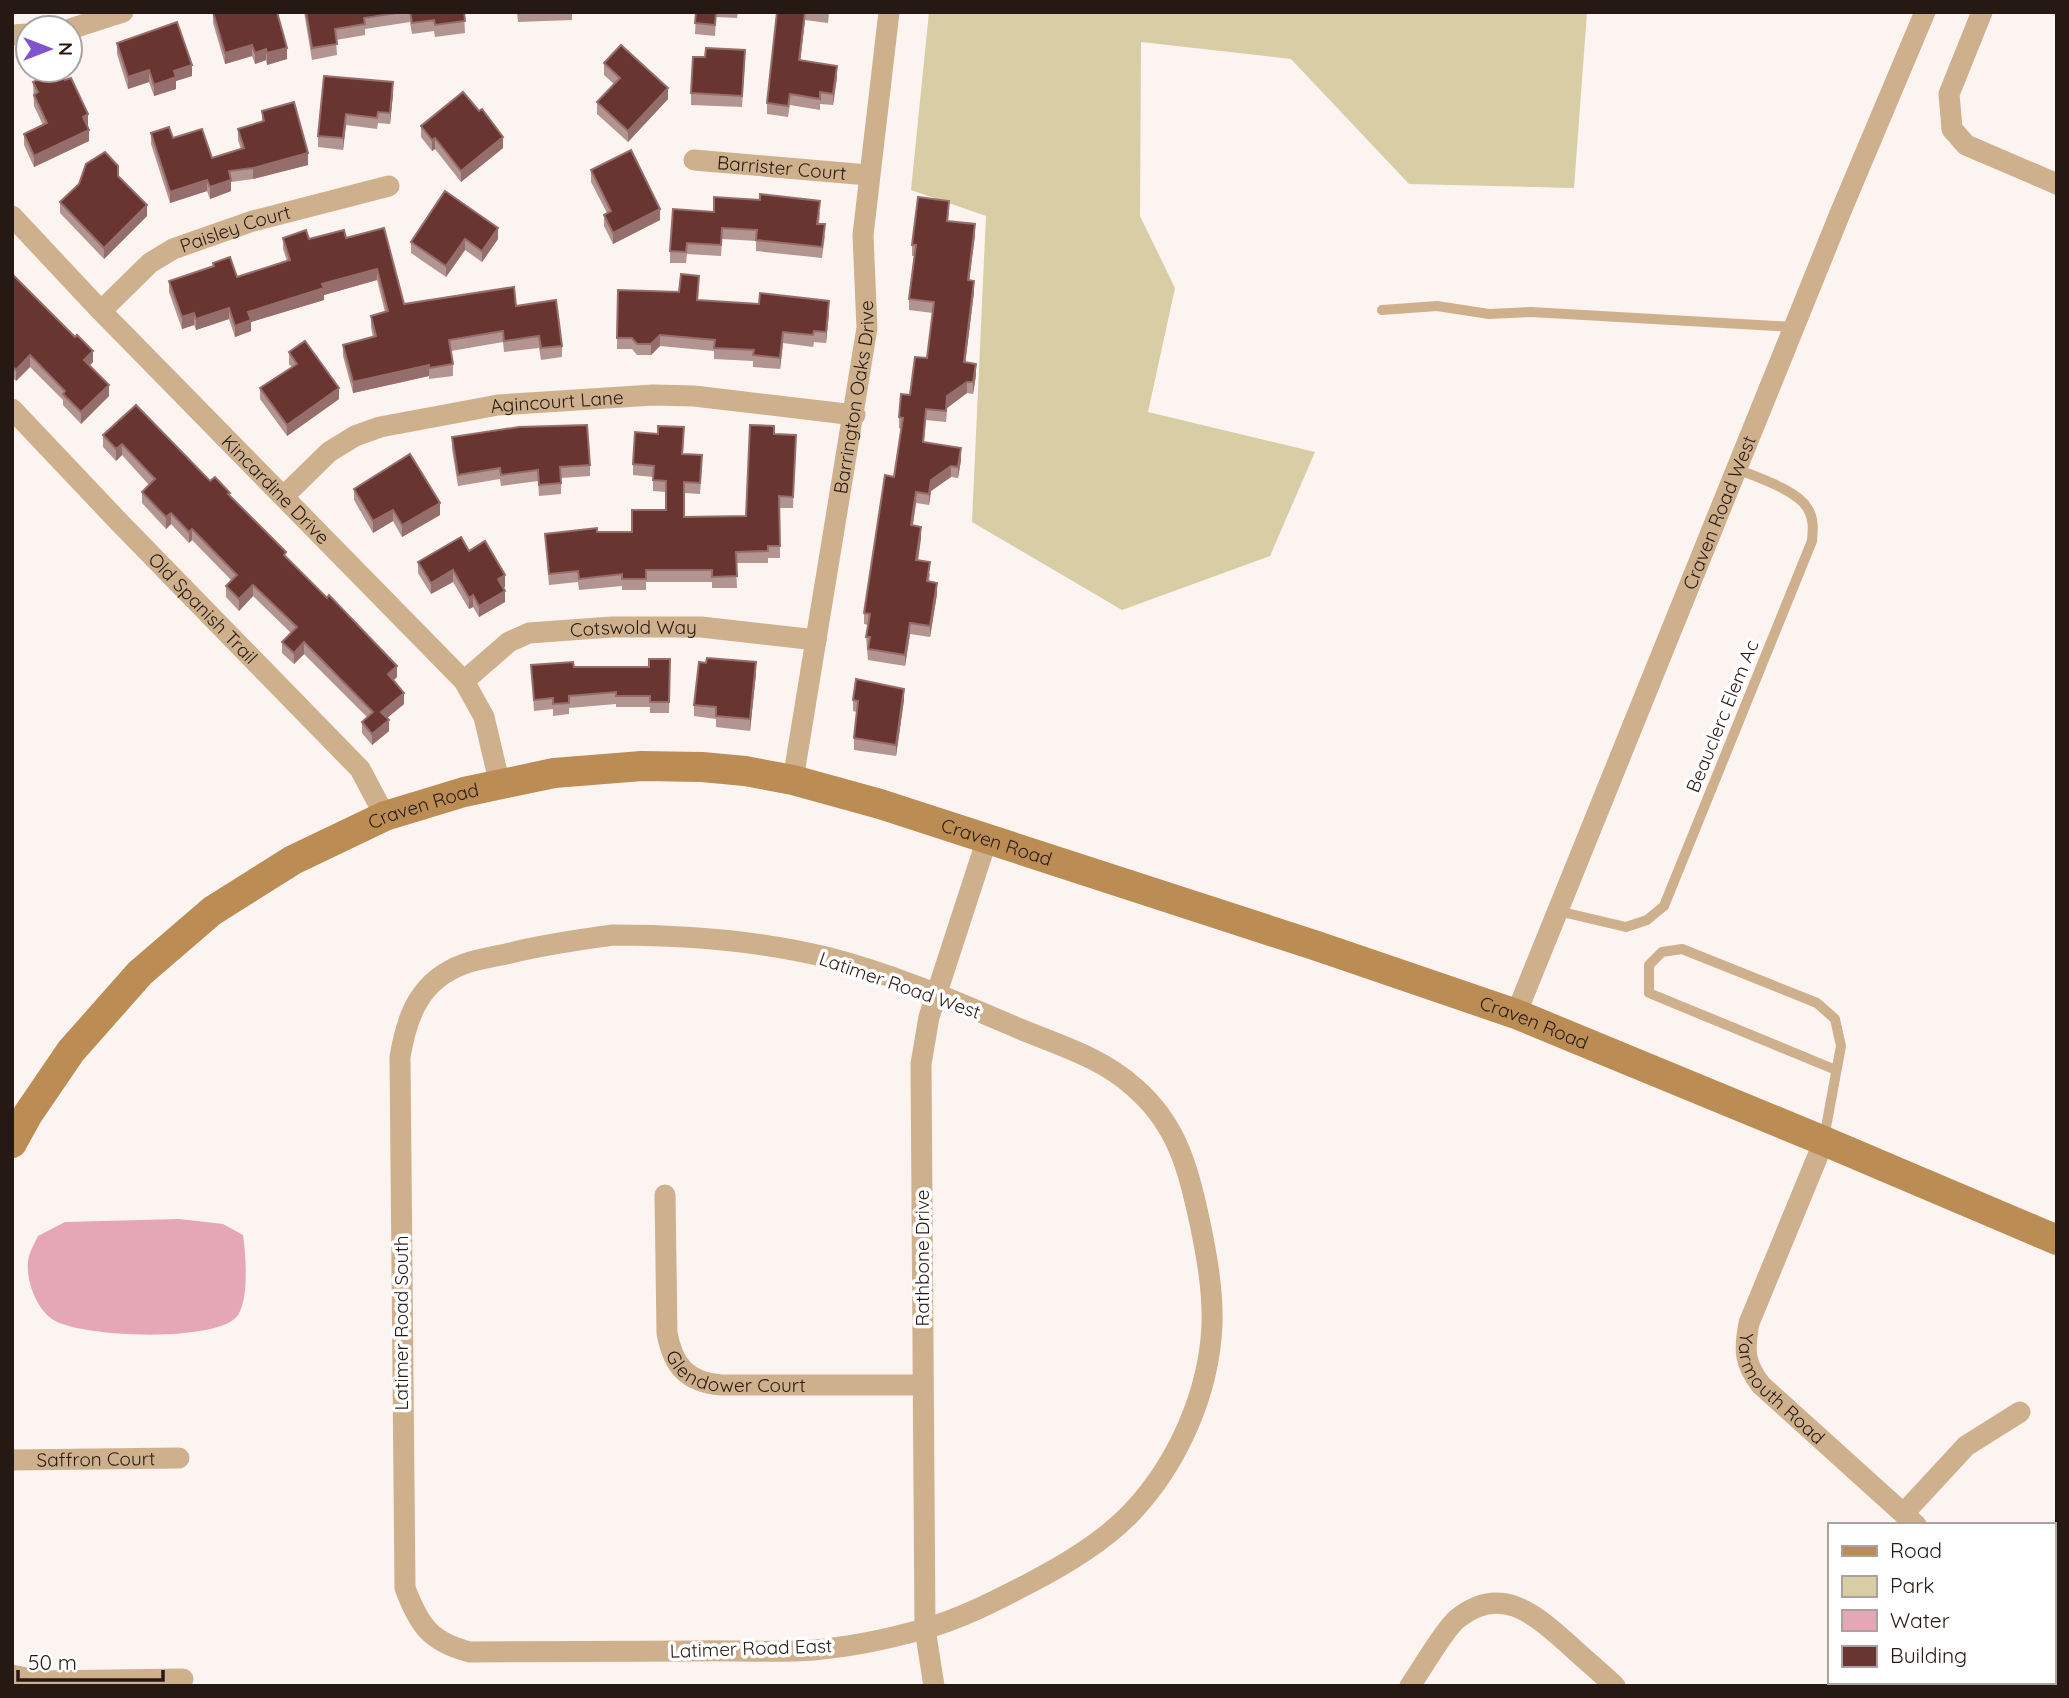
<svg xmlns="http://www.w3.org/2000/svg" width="2069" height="1698" viewBox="0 0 2069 1698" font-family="Quicksand,sans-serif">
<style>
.green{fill:#d9cda5}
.water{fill:#e5a7b5}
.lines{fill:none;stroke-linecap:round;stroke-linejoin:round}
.lane{stroke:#cfb08c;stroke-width:10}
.street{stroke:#cfb08c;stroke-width:21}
.secondary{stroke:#bb8d55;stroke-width:30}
.wall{fill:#b29491}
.shaded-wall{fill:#956e6b}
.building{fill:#693531;stroke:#956e6b;stroke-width:2}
.labels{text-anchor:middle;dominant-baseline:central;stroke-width:7;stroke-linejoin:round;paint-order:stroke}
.street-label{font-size:19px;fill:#261913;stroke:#fff}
</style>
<rect width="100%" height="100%" fill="#fcf4f1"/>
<path class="green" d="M929,12H1587L1574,188L1409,184L1291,59L1141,42L1140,216L1175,288L1148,412L1315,452L1270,556L1122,610L972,522L986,216L911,190Z"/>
<path class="water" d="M179,1219L223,1224L243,1235C246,1255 249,1298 238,1315C220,1343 79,1338 52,1319C35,1307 24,1276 29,1256C31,1249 35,1242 38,1236L65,1222Z"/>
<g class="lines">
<g class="lane">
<path d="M1382,310L1437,306L1489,314L1531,312L1795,327"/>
<path d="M1558,911L1626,927L1647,920L1664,906L1812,541C1813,529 1814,519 1808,509C1798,490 1756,477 1737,469"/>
<path d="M1824,1138L1841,1046L1835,1019L1817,1003L1682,949L1662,952L1649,965V993L1836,1070"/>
</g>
<g class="street">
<path d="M1982,12L1949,94L1952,129L1966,145L2057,184"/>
<path d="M70,29L123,12"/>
<path d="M12,35L28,34"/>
<path id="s1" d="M694,160L868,175"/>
<path id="s2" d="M12,216L101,311L464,681L484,717L500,785"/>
<path id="s3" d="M101,311L150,263L173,249L253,221L389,186"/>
<path id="s4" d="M12,409L119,522L360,769L385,816"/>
<path id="s5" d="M284,496L329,452L355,436L380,427L498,405L653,395L694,396L855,415"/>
<path id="s6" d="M464,681L509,642L529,633L612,627H701L816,640"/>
<path id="s7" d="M793,780L867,328L863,235L889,12"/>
<path d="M613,935C685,935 756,940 826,957C893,974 957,1002 1020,1029C1059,1045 1102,1058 1134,1087C1178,1125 1188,1169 1200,1223C1207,1257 1213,1290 1212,1325C1209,1393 1178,1463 1132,1512C1104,1542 1063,1566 1026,1585C993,1602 960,1619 924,1629C888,1639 850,1647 814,1650C774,1653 733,1650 693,1651C619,1651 544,1652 470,1652C430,1642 419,1625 405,1588L400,1057C407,1015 420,980 464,964C477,959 492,957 506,954C541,945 576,940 613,935Z"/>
<path id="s8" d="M1516,1014L1841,211L1925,12"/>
<path id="s9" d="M1824,1141L1749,1323C1744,1350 1744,1363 1761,1385L1916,1525"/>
<path id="s10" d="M665,1195L667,1333C673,1366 687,1382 721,1385H923"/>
<path id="s11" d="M12,1460L179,1458"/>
<path d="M1904,1513L1966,1446L2020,1412"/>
<path d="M2053,1614L2057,1616"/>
<path d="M12,1675L40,1681L183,1679"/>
<path d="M934,1686L925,1629L921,1064L929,1017L987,839"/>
<path d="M1410,1686C1421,1670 1444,1630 1457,1619C1500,1584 1533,1613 1566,1642C1582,1657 1599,1671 1615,1686"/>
</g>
<path class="secondary" id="s12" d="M12,1143L28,1114L71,1051L140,973L212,911L293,860L385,816L464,792L554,773L642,766L702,767L745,771L793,780L880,804L1317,946L1516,1014L1824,1141L2057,1240"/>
</g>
<g class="wall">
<path d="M213,12L287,59L267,65L266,60L255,64L252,56L225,64L213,23Z"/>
<path d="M304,12H464L465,33L435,37L434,31L412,34L410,22L365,29V35L336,40L337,55L312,60Z"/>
<path d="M517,12H572V20L518,22Z"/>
<path d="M696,12H748V13L738,12L737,18L716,17L715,36L695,34Z"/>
<path d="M777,12H829L828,23L805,20L800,61L837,77L833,105L820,104V110L790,105L788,117L767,114V103Z"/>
<path d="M117,43L192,76L176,81V89L154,96L149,82L128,89L117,54Z"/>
<path d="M745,61L742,107L691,105V93Z"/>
<path d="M604,63L668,99L628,142L597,114V102L614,84L604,75Z"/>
<path d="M324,76L393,94L390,124L378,123L377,129L346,125L343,150L318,147V136Z"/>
<path d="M33,82L88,125L87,126L89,141L34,167L24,145V134L43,125L34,106Z"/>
<path d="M262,111L308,165L253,179L231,182V191L210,199L207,191L170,203L151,144V133L173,138L212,158L241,149L238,140V129L262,122Z"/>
<path d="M479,111L503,148L461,182L435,149L432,151L421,137V126Z"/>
<path d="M591,170L660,220L613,244L604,226V215L607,213L591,182Z"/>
<path d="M118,176L147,216L104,259L60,213V202Z"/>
<path d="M445,191L498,239L482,262L465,250L446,277L411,253V242Z"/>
<path d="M714,212H820L819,224L825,236L822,258L756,251V241L722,239L721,256L687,254L686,263H670V251Z"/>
<path d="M949,212L948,221L975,235L969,280L974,292L965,363L976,375L973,394L967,393L947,408L946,422L926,420L924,443L961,460L958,478L951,477L931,491L929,505L916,503L913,525L921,538L918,561L930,574L929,581L937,594L930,637L910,634L905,666L868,660L866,637L868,625L864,624V613L894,477L901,429L899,428V417L910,395L927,358L933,313L909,310V299L914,256H912V245Z"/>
<path d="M384,228L404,304L516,306L562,346V357L541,360L539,348L504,352L503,342L451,351L453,364V376L429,379V376L353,393L343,356V345L373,337L371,327V316L385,312L377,280L324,295V300L251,322V331L235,337L229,319L196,330L194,325L182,329L169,292V281L213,266V263L237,277L287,261L283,249V238L309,239L346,238Z"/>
<path d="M12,274L93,362L90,365L109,396L81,424L63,405V400L30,367L16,381L12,377Z"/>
<path d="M699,287L698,300L829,312L826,343L814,342L813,347L783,343L780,369L753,367V361L714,359V351L660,346L651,355H637L632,349H617L618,290L679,292Z"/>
<path d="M289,352L339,399L287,436L260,399V388L292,367L289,364Z"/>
<path d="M774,434L796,435L793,508H780V558H768V563H736L737,588H712V582H646V590H622V586L579,590L578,582L549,585L545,534L632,532L666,510V492L653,491V477L633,475V464L684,439L683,454L702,466L700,494L684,493V517L746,516Z"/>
<path d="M103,435L210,481L230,496L397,677L393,680L404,704L387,718L389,731L372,745L362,733V722L367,717L304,654L294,664L282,653V642L291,633L253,596L239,611L226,597V586L231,580L192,540L189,543L171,524L166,529L142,503V492L149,485L122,455L116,461L103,447Z"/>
<path d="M452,437L590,465V476L561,478V494L539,496L538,481L501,486L500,479L458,486L452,449Z"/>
<path d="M354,489L440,515L402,537L393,521L373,533L354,500Z"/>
<path d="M469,551L505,587L503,588L505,602L479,617L473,607L469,609L453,582L431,594L418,573V562Z"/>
<path d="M670,659L669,713H650V707H616V704L569,708V714L553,716V709L534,711L531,665L574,667H649Z"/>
<path d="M756,673L750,731L716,727V719L694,716V705Z"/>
<path d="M853,700H904L896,756L854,750V738L857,712L853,711Z"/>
</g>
<g class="shaded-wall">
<path d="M805,12V20L799,72V60Z"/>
<path d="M252,45V56L225,64V53Z"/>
<path d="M287,48V59L267,65V53Z"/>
<path d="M266,49V60L255,64V53Z"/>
<path d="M192,65V76L176,81V89L154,96V85L174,71Z"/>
<path d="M837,66V77L833,105V94Z"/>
<path d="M149,70V82L128,89V77Z"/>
<path d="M393,82V94L390,124V113Z"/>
<path d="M668,88V99L628,142V131Z"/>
<path d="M88,114V125L83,128V117Z"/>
<path d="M346,114V125L343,150V138Z"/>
<path d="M89,130V141L34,167V156Z"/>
<path d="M503,137V148L461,182V171Z"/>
<path d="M435,138V149L432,151V140Z"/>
<path d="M308,153V165L253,179V168Z"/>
<path d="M207,180V191L170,203V192Z"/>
<path d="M231,180V191L210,199V187Z"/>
<path d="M147,205V216L104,259V248Z"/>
<path d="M660,209V220L613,244V233Z"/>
<path d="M975,224V235L968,291V280Z"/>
<path d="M498,228V239L482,262V251Z"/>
<path d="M465,239V250L446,277V266Z"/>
<path d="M377,269V280L324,295V300L251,322V331L235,337V326L248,312L322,284Z"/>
<path d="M974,281V292L964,374V362Z"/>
<path d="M829,301V312L826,343V332Z"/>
<path d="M229,308V319L196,330V319Z"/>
<path d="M194,313V325L182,329V317Z"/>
<path d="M783,332V343L780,369V358Z"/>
<path d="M660,335V346L651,355V344Z"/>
<path d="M93,351V362L84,371V360Z"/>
<path d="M30,355V367L16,381V370Z"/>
<path d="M976,364V375L973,394V382Z"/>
<path d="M429,365V376L353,393V382Z"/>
<path d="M967,382V393L947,408L946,422L947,396Z"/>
<path d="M109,385V396L81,424V412Z"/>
<path d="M339,388V399L287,436V425Z"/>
<path d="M122,444V455L116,461V449Z"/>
<path d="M961,448V460L958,478V467Z"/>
<path d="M951,466V477L931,491L929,505V494L931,480Z"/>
<path d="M916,492V503L911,536V525Z"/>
<path d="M440,503V515L402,537V525Z"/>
<path d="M393,510V521L373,533V521Z"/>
<path d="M171,513V524L166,529V517Z"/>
<path d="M921,527V538L916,572V560Z"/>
<path d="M192,529V540L189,543V532Z"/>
<path d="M453,570V582L431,594V583Z"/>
<path d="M505,575V587L498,590V579Z"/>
<path d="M937,583V594L930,637V626Z"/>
<path d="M253,585V596L239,611V599Z"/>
<path d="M505,591V602L479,617V606Z"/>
<path d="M473,595V607L469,609V598Z"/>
<path d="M910,623V634L905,666V655Z"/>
<path d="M304,642V654L294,664V653Z"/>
<path d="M756,662V673L750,731V719Z"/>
<path d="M397,666V677L388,686V674Z"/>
<path d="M904,689V700L896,756V745Z"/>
<path d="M404,693V704L381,723V712Z"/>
<path d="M389,720V731L372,745V734Z"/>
</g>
<g class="building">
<path d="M213,12H277L287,48L267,53L266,49L255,53L252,45L225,53Z"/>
<path d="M306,12H403L364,18L365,24L335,29L337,44L312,48Z"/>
<path d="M410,12H464L465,21L435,25L434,20L412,23Z"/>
<path d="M696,12H716L715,25L695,23Z"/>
<path d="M777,12H805L799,60L837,66L833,94L820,92V99L790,94L788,106L767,103Z"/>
<path d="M177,22L192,65L174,71L176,77L154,85L149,70L128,77L117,43Z"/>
<path d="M621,45L668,88L628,131L597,102L620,78L604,63Z"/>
<path d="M706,48L745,50L742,96L691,93L693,57H705Z"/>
<path d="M59,70H60L65,80L71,78L88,114L83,117L89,130L34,156L24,134L47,123L34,95L38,92L33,82Z"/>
<path d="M324,76L393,82L390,113L378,112L377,118L346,114L343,138L318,136Z"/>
<path d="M463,92L479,111L482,109L503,137L461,171L435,138L432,140L421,126Z"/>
<path d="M294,102L308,153L253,168L229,171L231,180L210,187L207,180L170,192L151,133L169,127L173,138L202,129L212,158L244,148L238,129L264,121L262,111Z"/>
<path d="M631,150L660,209L613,233L604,215L611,211L591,170Z"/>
<path d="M105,152L118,166V176L147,205L104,248L60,202L79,184L86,164Z"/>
<path d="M445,191L498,228L482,251L465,239L446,266L411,242Z"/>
<path d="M760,194L820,201L817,224H825L822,247L756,240L757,230L722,228L721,245L687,243L686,252L670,251L673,209L714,212V197L760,200Z"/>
<path d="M918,197L949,201L947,221L975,224L968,280L974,281L964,362L976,364L973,382H967L947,396L946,411L926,409L923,442L961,448L958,467L951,466L931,480L929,494L916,492L911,525L921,527L916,560L930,562L927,581L937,583L930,626L910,623L905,655L868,649L870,637H866L870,614L864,613L885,475L894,477L903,418L899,417L901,394L910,395L915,357L927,358L934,302L909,299L916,245H912Z"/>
<path d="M384,228L404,304L514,287L516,306L556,300L562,346L541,348L539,336L504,341L503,331L449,340L453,364L429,368V365L353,382L343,345L376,336L371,316L388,311L377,269L322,284L324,288L248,312L251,320L235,326L229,308L196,319L194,313L182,317L169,281L214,266L213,263L230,257L237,277L290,260L283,238L306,230L309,239L344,230L346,238Z"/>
<path d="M12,274L75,337L77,335L93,351L84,360L109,385L81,412L63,394L65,391L30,355L16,370L12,366Z"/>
<path d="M681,274L699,276L697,300L759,304L760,293L829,301L826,332L814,331L813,335L783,332L780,358L753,355L754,350L714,348L715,340L660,335L651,344H637L632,338H617L618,290L679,292Z"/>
<path d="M305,341L339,388L287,425L260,388L297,364L289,352Z"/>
<path d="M136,405L210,481L215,477L230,493L228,494L286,552L284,555L327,598L329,595L397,666L388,674L404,693L381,712L389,720L372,734L362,722L373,712L304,642L294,653L282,642L297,627L253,585L239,599L226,586L237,575L192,529L189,532L171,513L166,517L142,492L155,479L122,444L116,449L103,435Z"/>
<path d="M587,425L590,465L560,467L561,483L539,485L538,470L501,475L500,468L458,475L452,437L519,427Z"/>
<path d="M750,425L774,426V434L796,435L793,497L779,496L780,546H768V551L736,552L737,576L712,577V570H646V579H622V574L579,579L578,571L549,574L545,534L597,528V532H632V510H666V481L653,480L654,466L633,464L635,432L658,434V426L684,427L682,454L702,455L700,483L684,482V517L746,516Z"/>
<path d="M410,454L440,503L402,525L393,510L373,521L354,489Z"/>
<path d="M461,537L469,551L485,541L505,575L498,579L505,591L479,606L473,595L469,598L453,570L431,583L418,562Z"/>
<path d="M707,658L756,662L750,719L716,716V707L694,705L699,662L706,663Z"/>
<path d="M649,659H670L669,702H650V696H616V692L569,696V703L553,704V698L534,700L531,665L573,662L574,667H649Z"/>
<path d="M856,679L904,689L896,745L854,738L858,701L853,700Z"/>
</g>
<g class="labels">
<g class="street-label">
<text stroke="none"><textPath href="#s1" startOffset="88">Barrister Court</textPath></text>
<text stroke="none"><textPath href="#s3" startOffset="161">Paisley Court</textPath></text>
<text stroke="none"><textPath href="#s7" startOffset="388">Barrington Oaks Drive</textPath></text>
<text stroke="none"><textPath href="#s5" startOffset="299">Agincourt Lane</textPath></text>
<text stroke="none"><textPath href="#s2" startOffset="380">Kincardine Drive</textPath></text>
<text stroke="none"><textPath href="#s8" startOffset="541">Craven Road West</textPath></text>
<text stroke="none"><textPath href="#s4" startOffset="276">Old Spanish Trail</textPath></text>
<text stroke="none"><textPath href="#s6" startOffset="186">Cotswold Way</textPath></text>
<text transform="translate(1722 716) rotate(-68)">Beauclerc Elem Ac</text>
<text stroke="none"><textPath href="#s12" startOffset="546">Craven Road</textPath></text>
<text stroke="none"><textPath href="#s12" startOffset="1134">Craven Road</textPath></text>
<text transform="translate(900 985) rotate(19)">Latimer Road West</text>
<text stroke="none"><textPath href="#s12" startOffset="1701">Craven Road</textPath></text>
<text transform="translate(922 1258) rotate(-90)">Rathbone Drive</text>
<text transform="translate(401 1323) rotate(-90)">Latimer Road South</text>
<text stroke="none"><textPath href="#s10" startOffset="231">Glendower Court</textPath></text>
<text stroke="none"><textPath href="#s9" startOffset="276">Yarmouth Road</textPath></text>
<text stroke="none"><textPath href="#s11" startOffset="84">Saffron Court</textPath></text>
<text transform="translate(751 1648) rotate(-2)">Latimer Road East</text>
</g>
</g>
<rect width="2069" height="1698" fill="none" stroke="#261913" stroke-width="28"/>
<rect x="1828" y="1523" width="228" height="161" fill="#ffffff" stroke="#a8a3a1" stroke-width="2"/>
<rect x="1842" y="1546" width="35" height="10" fill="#bb8d55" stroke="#a8a3a1" stroke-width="2"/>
<text x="1890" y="1558" font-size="21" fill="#261913">Road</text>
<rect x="1842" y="1576" width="35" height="21" fill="#d9cda5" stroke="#a8a3a1" stroke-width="2"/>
<text x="1890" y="1593" font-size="21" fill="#261913">Park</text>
<rect x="1842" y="1610" width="35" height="21" fill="#e5a7b5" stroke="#a8a3a1" stroke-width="2"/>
<text x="1890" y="1628" font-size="21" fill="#261913">Water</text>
<rect x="1842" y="1646" width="35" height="21" fill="#693531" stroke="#a8a3a1" stroke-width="2"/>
<text x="1890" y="1663" font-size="21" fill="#261913">Building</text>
<g transform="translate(49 49) rotate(90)"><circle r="33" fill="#ffffff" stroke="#a8a3a1" stroke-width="2"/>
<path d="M0-5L12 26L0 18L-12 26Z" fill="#8054cd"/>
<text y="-10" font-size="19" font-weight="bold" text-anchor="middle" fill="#261913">N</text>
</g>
<path d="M18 1670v10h145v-10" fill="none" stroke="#261913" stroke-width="3.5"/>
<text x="28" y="1670" font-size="21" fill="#261913" stroke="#ffffff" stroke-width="5" paint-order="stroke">50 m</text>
</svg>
